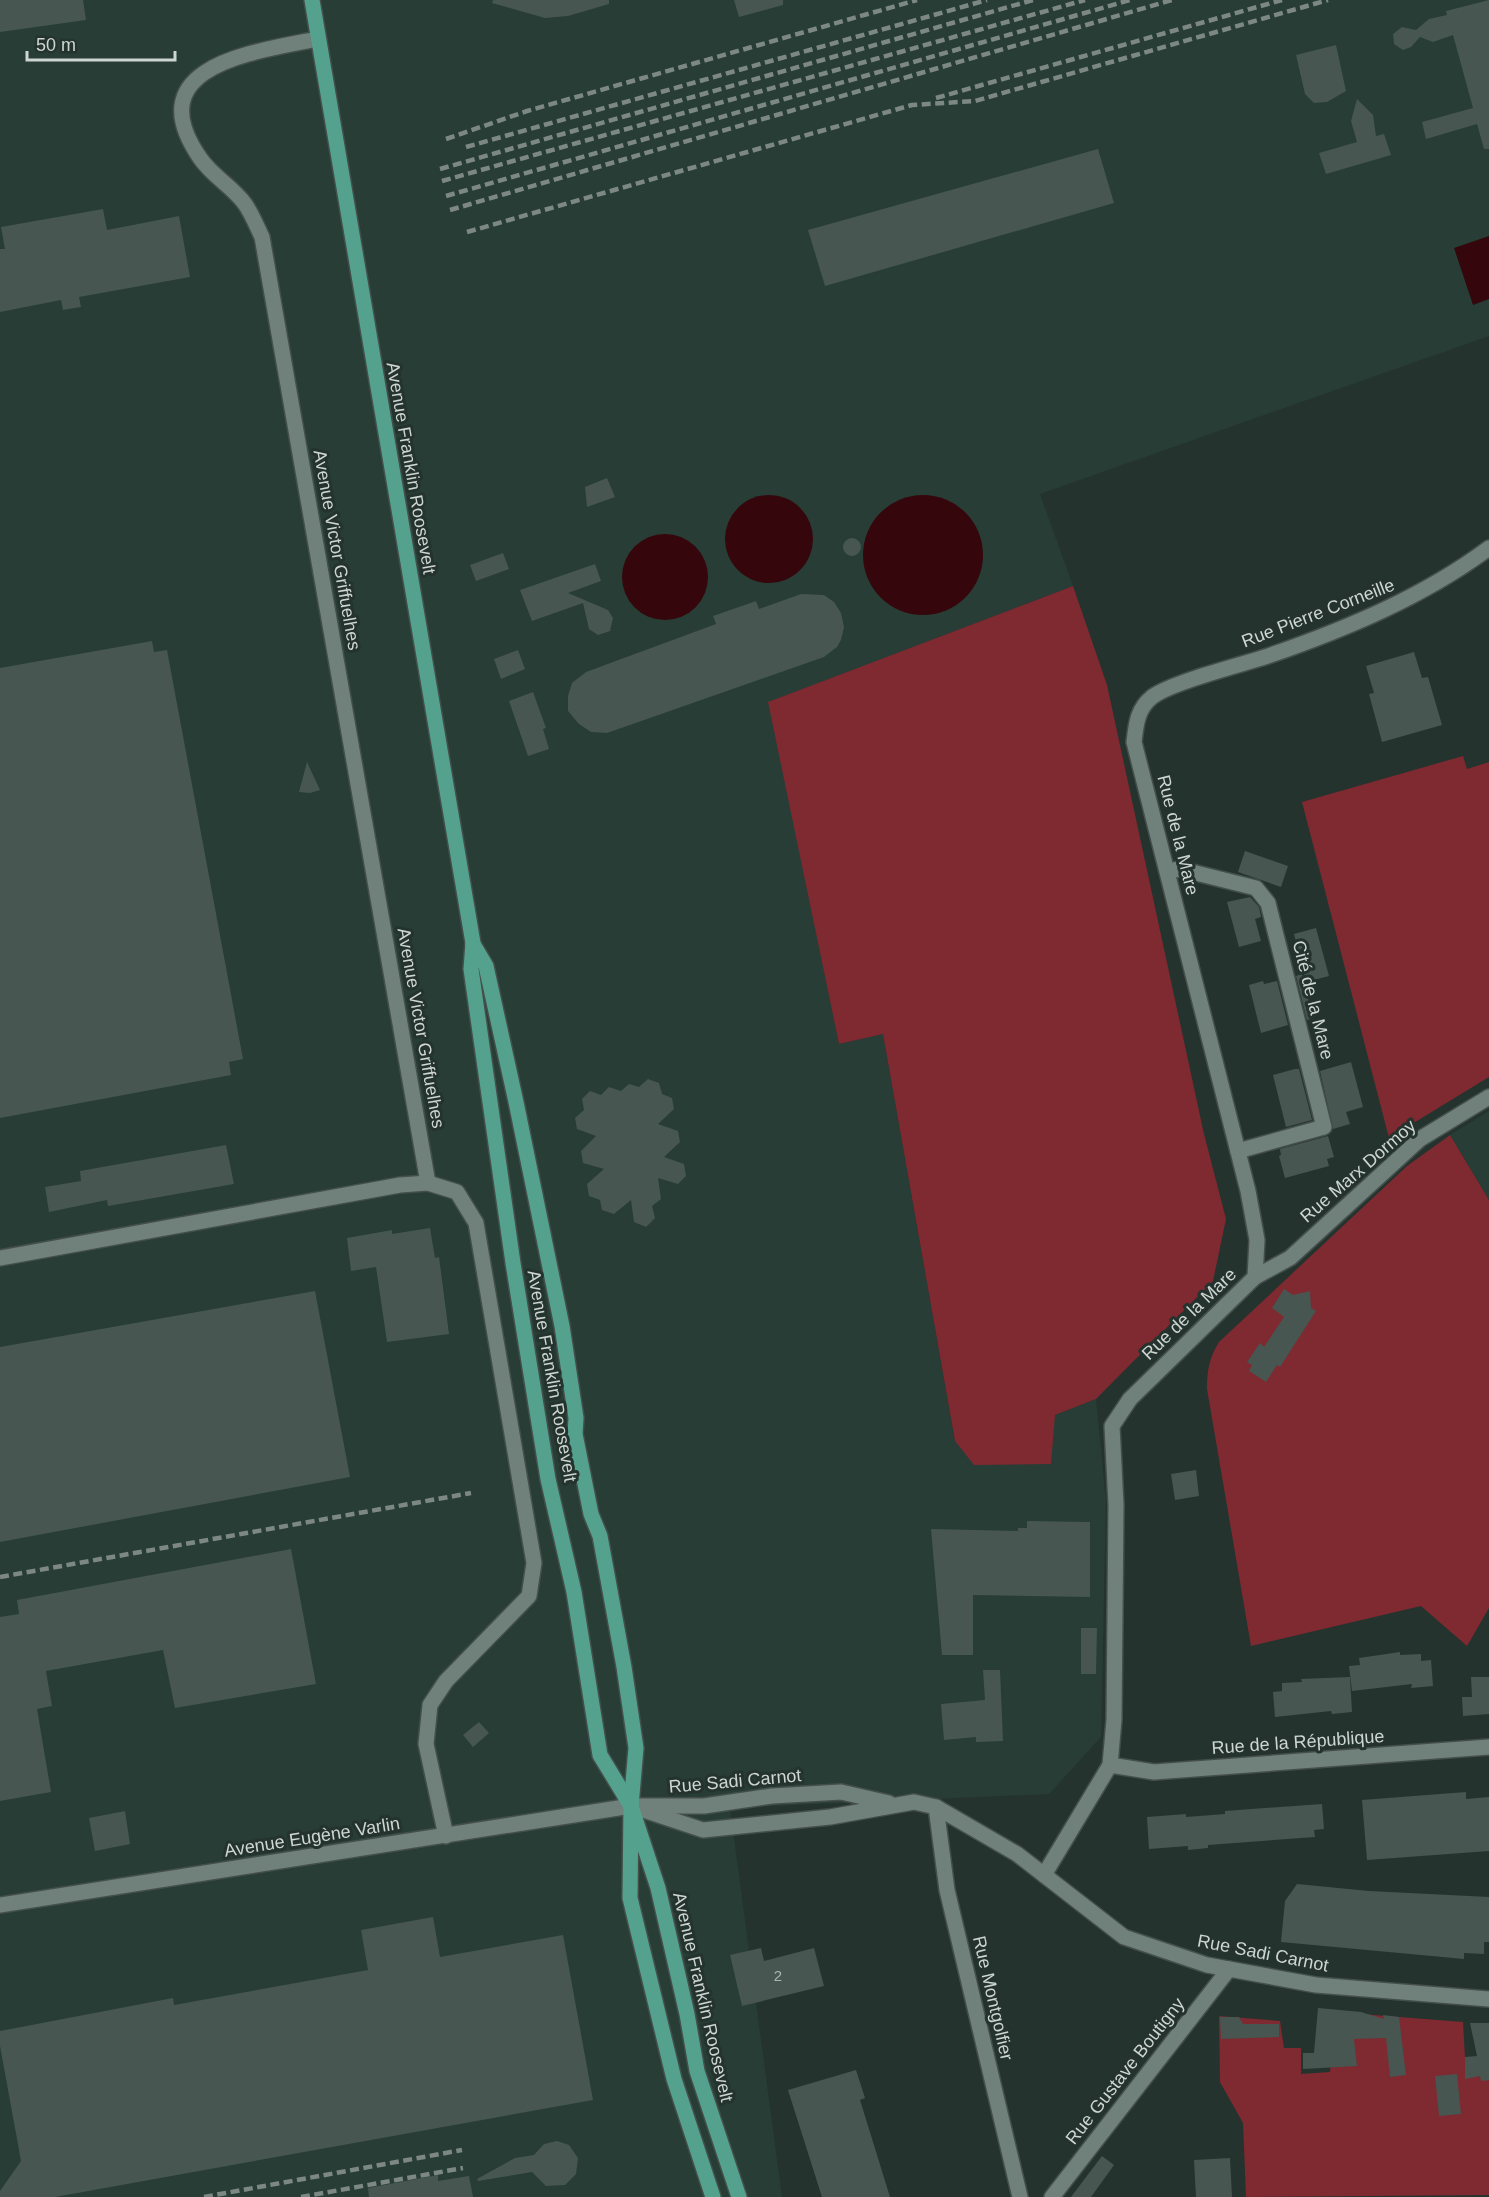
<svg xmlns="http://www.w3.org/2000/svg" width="1489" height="2197" viewBox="0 0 1489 2197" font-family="Helvetica,sans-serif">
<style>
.built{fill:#273d36}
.green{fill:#7f2931}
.water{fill:#35070c}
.building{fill:#475651}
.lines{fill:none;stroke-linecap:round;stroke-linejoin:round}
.minor-casing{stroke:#444f4c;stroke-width:18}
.major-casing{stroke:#444f4c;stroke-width:18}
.minor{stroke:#70807b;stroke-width:15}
.major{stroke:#54a28d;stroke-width:15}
.rail{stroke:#7d8884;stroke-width:4.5;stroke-dasharray:9 4.5;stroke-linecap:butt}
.labels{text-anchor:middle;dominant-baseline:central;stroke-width:6;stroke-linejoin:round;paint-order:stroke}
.number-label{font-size:15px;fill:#acb6b2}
.street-label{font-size:18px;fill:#ced6d3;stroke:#25332e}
</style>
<rect width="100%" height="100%" fill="#25332e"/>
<g class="built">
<path d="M0,0H1489V336L1040,494L1073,586L769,702L839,1044L883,1034L955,1442L1055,1415L1096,1399L1106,1501L1101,1737L1049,1794L730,1808L782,2197H0Z"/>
<path d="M1489,1111V1200L1450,1135Z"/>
</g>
<g class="green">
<path d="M1073,586L1107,685L1204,1134L1226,1219L1213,1281L1096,1399L1055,1415L1051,1464L974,1465L955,1441L883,1034L839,1044L768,702Z"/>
<path d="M1463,756L1467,769L1489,762V1077L1389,1138L1302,802Z"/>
<path d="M1450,1135L1489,1200V1608L1467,1646L1421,1606L1251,1646L1207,1389C1207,1371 1209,1358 1219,1342L1407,1166Z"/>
<path d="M1335,2012L1463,2022L1466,2076H1489V2195L1246,2197L1243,2123L1220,2082L1219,2016L1280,2021L1284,2048H1301V2074L1330,2072Z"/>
</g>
<g class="water">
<path d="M1489,236V299L1473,305L1454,248Z"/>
<circle cx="769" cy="539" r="44"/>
<circle cx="923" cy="555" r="60"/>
<circle cx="665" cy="577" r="43"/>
</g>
<g class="building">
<path d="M0,0H83L86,20L0,32Z"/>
<path d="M493,0H609V4L568,16L545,18L492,3Z"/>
<path d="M734,0H783V5L739,17Z"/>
<path d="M1489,0V149H1484L1477,124L1426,139L1422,122L1473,108L1453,35L1433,42L1420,37L1411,47L1403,50L1394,44L1393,34L1402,27L1416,30L1429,19L1447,15L1446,11Z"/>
<path d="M1336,45L1346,91L1327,102L1314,103L1305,94L1296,55Z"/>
<path d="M1357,99L1373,115L1376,136L1384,134L1391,155L1326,174L1319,153L1357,142L1351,121Z"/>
<path d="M1098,149L1114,203L825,286L808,230Z"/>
<path d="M103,209L107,230L179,216L190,277L79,297L81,307L63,310L61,300L0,312V249H5L1,227Z"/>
<path d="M607,478L615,497L587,507L585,487Z"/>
<circle cx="852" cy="547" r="9"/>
<path d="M503,553L509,569L476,581L470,565Z"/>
<path d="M595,564L601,581L568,593L608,610L613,618L610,631L598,635L589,629L583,603L532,621L520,590Z"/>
<path d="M801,594L824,595L834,602L841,613L844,627L841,640L837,647L824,657L607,733L591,732L579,724L568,711V696L572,683L586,672L716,624L713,616L756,601L759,609Z"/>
<path d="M152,641L154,652L167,650L243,1059L229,1062L231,1075L0,1118V668Z"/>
<path d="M518,650L525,669L501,679L494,659Z"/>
<path d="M1414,652L1422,678L1428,677L1442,725L1382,742L1369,694L1374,693L1366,666Z"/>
<path d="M533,692L546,728L543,729L549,749L528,756L509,701Z"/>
<path d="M307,762L320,790L310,793L299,792Z"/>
<path d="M1245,851L1288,866L1281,887L1238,872Z"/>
<path d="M1250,897L1259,907L1261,917L1255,919L1261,941L1239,947L1227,902Z"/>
<path d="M1316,928L1329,976L1306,982L1294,934Z"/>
<path d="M1302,974L1313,1018L1307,1020L1296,976Z"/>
<path d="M1263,981L1264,984L1277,981L1288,1025L1261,1033L1249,985Z"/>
<path d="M1351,1062L1363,1107L1346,1112L1350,1124L1333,1129L1320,1071Z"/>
<path d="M1295,1069H1299L1312,1120L1286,1127L1273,1075Z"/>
<path d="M648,1079L659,1083L662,1094L672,1098L674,1109L658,1124L678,1131L680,1142L664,1157L684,1164L686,1176L678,1184L658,1178L661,1199L652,1206L655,1218L646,1227L634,1222L631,1200L614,1214L602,1210L600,1200L589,1196L587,1184L604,1169L583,1163L581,1151L596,1136L577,1129L575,1118L584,1110L582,1099L590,1091L601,1095L609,1087L621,1091L629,1084L639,1087Z"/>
<path d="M1328,1136L1334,1157L1327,1159L1329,1166L1285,1178L1279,1156L1281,1155L1280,1149Z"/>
<path d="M226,1145L234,1184L108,1206L107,1200L49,1212L45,1187L81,1181L80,1171Z"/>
<path d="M430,1228L435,1258L439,1257L449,1334L387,1342L376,1267L351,1271L347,1238L392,1230V1234Z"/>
<path d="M1284,1289L1293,1295L1310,1291L1311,1308L1316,1311L1280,1367L1277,1365L1266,1382L1249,1371L1252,1365L1247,1362L1260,1343L1264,1347L1284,1317L1272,1308Z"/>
<path d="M315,1291L350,1477L0,1542V1347Z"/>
<path d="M1196,1470L1199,1496L1175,1500L1171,1474Z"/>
<path d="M1027,1521L1090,1522V1597L973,1595V1655H942L931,1529L1018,1531V1528H1027Z"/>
<path d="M291,1549L316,1684L175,1708L163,1650L46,1671L52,1706L37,1709L51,1792L0,1801V1617L19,1614L17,1600Z"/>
<path d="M1081,1628H1097L1096,1674H1081Z"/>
<path d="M1400,1652V1655L1421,1654V1661L1431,1660L1433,1686L1411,1688L1412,1684L1352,1691L1349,1666L1360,1665L1359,1658Z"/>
<path d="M983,1670H1000L1003,1741L976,1742V1737L944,1740L941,1704L985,1700Z"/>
<path d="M1350,1677L1352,1712L1332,1714L1331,1711L1275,1717L1273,1692L1282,1691V1683L1302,1682L1301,1679Z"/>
<path d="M1471,1677H1489V1714L1463,1716L1462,1697H1472Z"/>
<path d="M479,1722L489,1733L473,1747L463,1735Z"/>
<path d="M1466,1792V1799L1489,1797V1851L1367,1860L1362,1800Z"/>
<path d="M1322,1804L1324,1829L1314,1830L1315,1837L1208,1845V1848L1188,1850V1846L1149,1849L1147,1817L1186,1814V1817L1225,1814V1811Z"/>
<path d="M125,1811L130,1844L95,1851L89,1818Z"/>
<path d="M1297,1884L1369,1891L1489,1897V1942H1484V1954L1464,1953V1959L1281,1942L1285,1901Z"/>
<path d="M433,1917L440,1957L563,1935L593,2100L55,2197H0V2191L21,2161L0,2046V2031L173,1998L174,2005L368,1970L361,1930Z"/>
<path d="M761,1948L764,1961L814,1948L824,1986L742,2006L730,1955Z"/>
<path d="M1318,2008L1361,2012L1384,2019L1383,2015L1399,2017L1406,2075L1390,2077L1386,2038L1354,2039L1357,2066L1303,2069V2053H1314Z"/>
<path d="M1220,2017H1239L1243,2024H1279V2037L1221,2039Z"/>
<path d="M1470,2023H1489V2080L1481,2081L1480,2076L1465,2079V2057L1477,2056Z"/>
<path d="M856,2070L865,2098L860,2100L890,2197H822L788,2090Z"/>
<path d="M1457,2074L1461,2114L1439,2116L1435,2076Z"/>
<path d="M557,2141L569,2145L578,2158L576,2174L565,2185L546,2186L532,2172L478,2181L477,2179L515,2158L534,2155L544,2144Z"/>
<path d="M1102,2156L1114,2165L1091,2197H1071Z"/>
<path d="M1230,2158L1232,2197H1196L1194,2160Z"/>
<path d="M438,2175V2181L469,2176L473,2197H369L368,2188Z"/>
</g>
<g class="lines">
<g class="minor-casing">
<g id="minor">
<path d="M317,39C255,52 136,65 200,158C212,176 233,187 245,204C252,214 257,227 262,237L428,1183"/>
<path d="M1167,871L1180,869L1256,888L1268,903L1324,1127L1238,1151"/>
<path d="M0,1258L400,1185L428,1183L457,1192L476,1223L534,1563L529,1596L446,1681L430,1705L426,1744L446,1836"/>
<path d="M1255,1277L1290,1258L1420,1139L1489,1097"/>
<path d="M1110,1765L1154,1772L1489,1747"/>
<path d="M631,1806L703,1830L830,1817L914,1802L936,1807L1017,1854L1124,1937L1207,1965L1316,1985L1489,1999"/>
<path d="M936,1807L947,1890L1020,2197"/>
<path d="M1044,1875L1110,1765L1114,1720L1116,1505L1112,1426L1130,1399L1255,1277L1257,1240L1248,1191L1134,742C1136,725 1137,709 1152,697C1172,682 1241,665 1268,656C1346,629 1423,597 1489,548"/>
<path d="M0,1905L631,1806H704L772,1796L841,1792L889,1803"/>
<path d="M1052,2197L1229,1969"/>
</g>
</g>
<g class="major-casing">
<g id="major">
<path d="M312,0L473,943L471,969L513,1263L548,1479L574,1592L600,1755L631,1806L658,1888L687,2014L697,2071L739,2197"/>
<path d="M473,944L486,966L516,1102L562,1326L576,1418L575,1434L591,1514L600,1536L624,1667L636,1748L631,1806L630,1898L674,2079L713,2197"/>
</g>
</g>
<use href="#minor" class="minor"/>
<use href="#major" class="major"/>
<g class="rail">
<path d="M936,98L1282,0"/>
<path d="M446,139L527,111L917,0"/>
<path d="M466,147L987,0"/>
<path d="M440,169L1033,0"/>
<path d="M442,181L1085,0"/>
<path d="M446,196L1130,0"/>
<path d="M450,210L1172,0"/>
<path d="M467,232L912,105L975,101L1328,0"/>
<path d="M0,1577L471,1493"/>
<path d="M204,2197L462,2150"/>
<path d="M301,2197L463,2168"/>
</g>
</g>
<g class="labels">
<g class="number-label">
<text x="778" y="1975">2</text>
</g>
<g class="street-label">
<text transform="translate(411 468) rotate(80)">Avenue Franklin Roosevelt</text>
<text transform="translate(337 550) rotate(80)">Avenue Victor Griffuelhes</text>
<text transform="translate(1318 613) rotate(-21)">Rue Pierre Corneille</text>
<text transform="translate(1178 835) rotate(76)">Rue de la Mare</text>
<text transform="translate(1313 1000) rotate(76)">Cité de la Mare</text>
<text transform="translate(421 1028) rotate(80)">Avenue Victor Griffuelhes</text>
<text transform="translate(1358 1171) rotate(-41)">Rue Marx Dormoy</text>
<text transform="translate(1189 1314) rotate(-44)">Rue de la Mare</text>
<text transform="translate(552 1376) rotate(80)">Avenue Franklin Roosevelt</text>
<text transform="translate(1298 1742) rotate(-4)">Rue de la République</text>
<text transform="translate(735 1781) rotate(-5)">Rue Sadi Carnot</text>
<text transform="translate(312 1837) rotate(-9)">Avenue Eugène Varlin</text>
<text transform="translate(1263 1953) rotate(11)">Rue Sadi Carnot</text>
<text transform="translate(703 1997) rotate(77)">Avenue Franklin Roosevelt</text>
<text transform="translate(993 1998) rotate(77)">Rue Montgolfier</text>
<text transform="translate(1125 2071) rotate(-52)">Rue Gustave Boutigny</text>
</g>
</g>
<path d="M27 51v9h148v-9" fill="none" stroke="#ced6d3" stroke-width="3"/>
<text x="36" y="51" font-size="18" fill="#ced6d3" stroke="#25332e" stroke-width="4.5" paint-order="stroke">50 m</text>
</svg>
